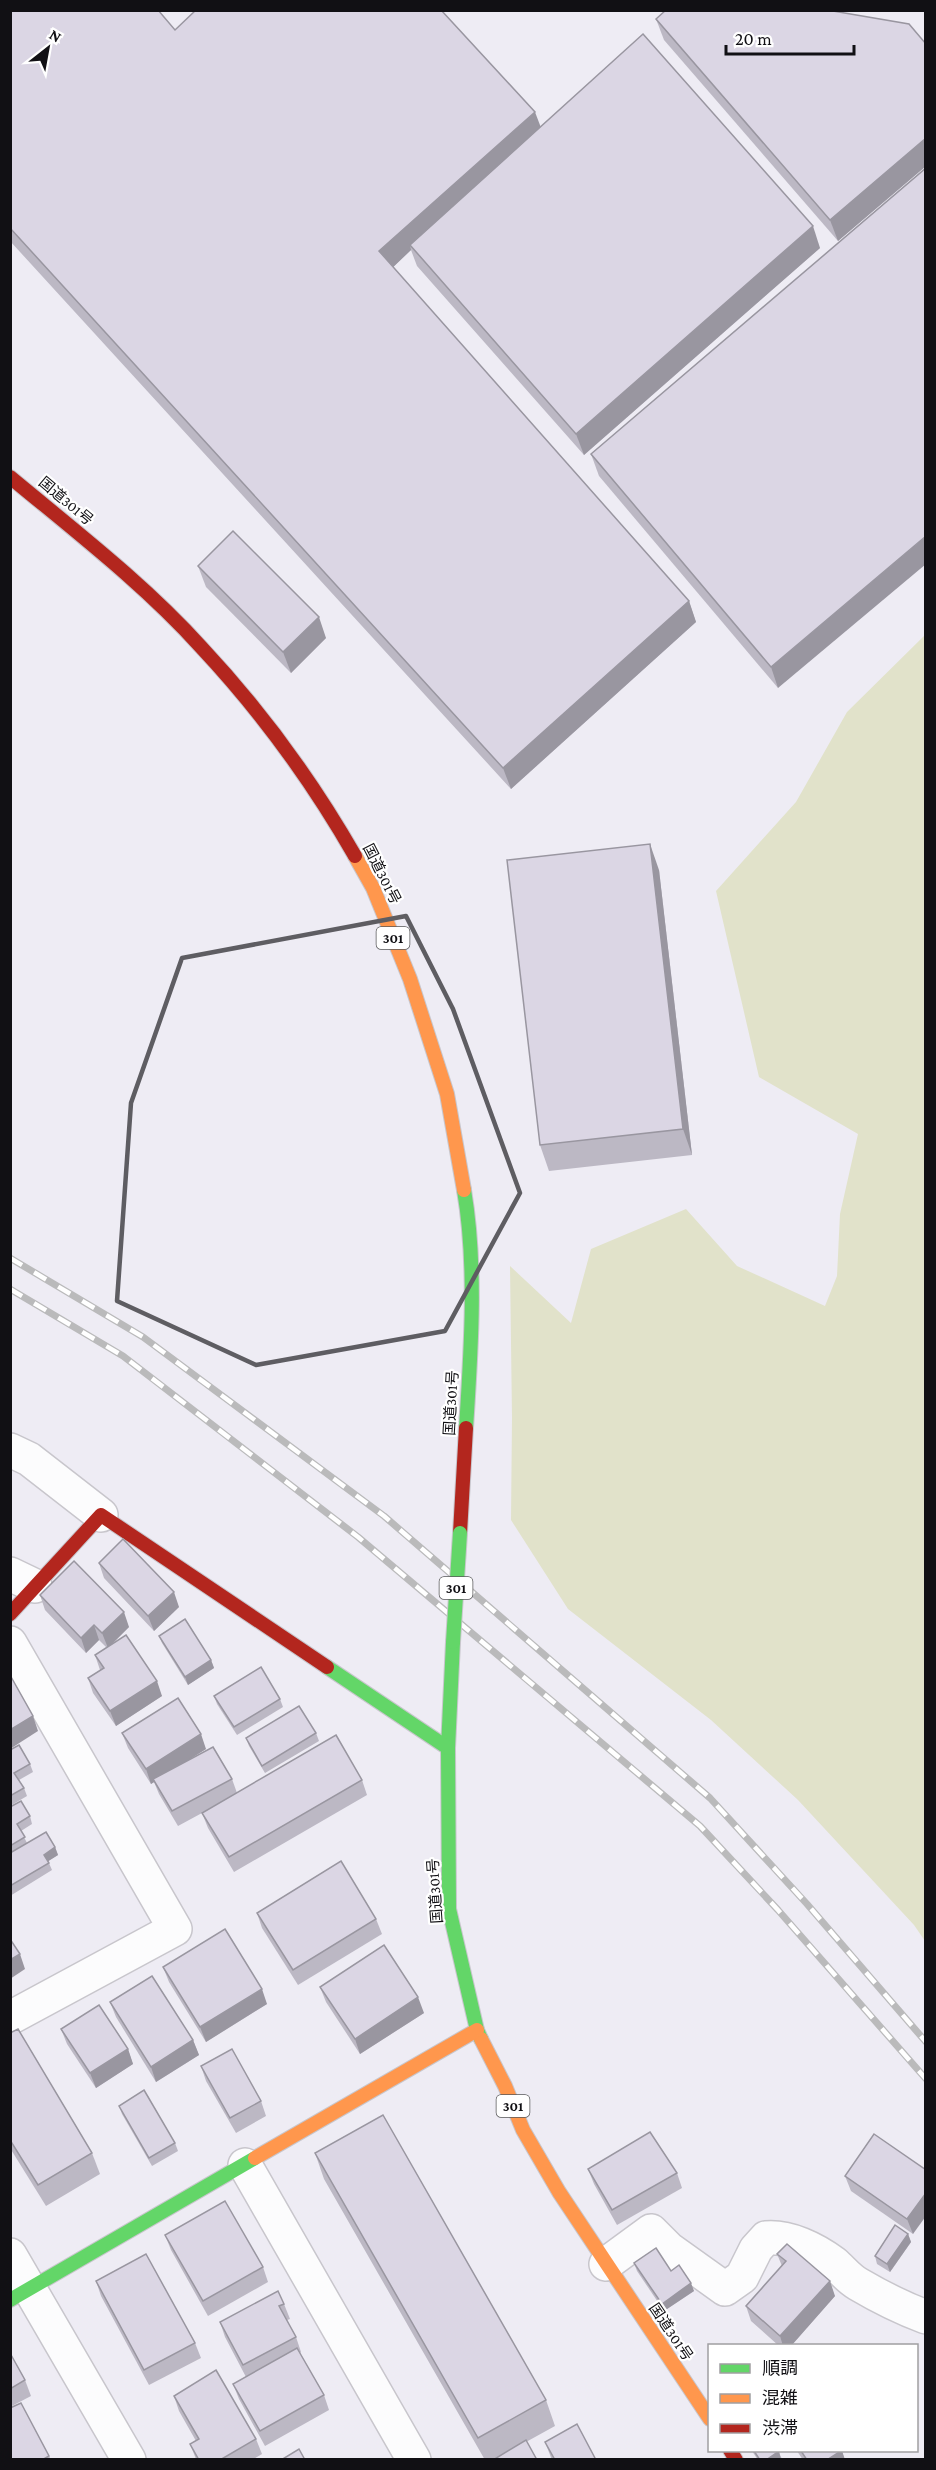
<svg xmlns="http://www.w3.org/2000/svg" width="936" height="2470" viewBox="0 0 936 2470" font-family="'Crimson Pro','Noto Sans JP',serif">
<style>
.green{fill:#e1e2ca}
.lines{fill:none;stroke-linecap:round;stroke-linejoin:round}
.street-casing{stroke:#c8c6cc;stroke-width:36}
.fast-casing{stroke:#c8c6cc;stroke-width:16}
.slow-casing{stroke:#c8c6cc;stroke-width:16}
.jam-casing{stroke:#c8c6cc;stroke-width:16}
.street{stroke:#fcfcfd;stroke-width:33}
.fast{stroke:#63d668;stroke-width:14}
.slow{stroke:#ff974d;stroke-width:14}
.jam{stroke:#b3261e;stroke-width:14}
.rail-casing{stroke:#bababb;stroke-width:7}
.rail{stroke:#fff;stroke-width:4.5;stroke-dasharray:14;stroke-linecap:butt}
.fast-bridge-casing{stroke:#c9c8cc;stroke-width:16;stroke-linecap:butt}
.fast-bridge{stroke:#63d668;stroke-width:14}
.wall{fill:#bcb8c4}
.shaded-wall{fill:#9996a0}
.building{fill:#dbd6e4;stroke:#9996a0;stroke-width:1.5}
.marked{fill:none;stroke:#5e5d62;stroke-width:4.5;stroke-linejoin:round}
.labels{text-anchor:middle;dominant-baseline:central;stroke-width:4.5;stroke-linejoin:round;paint-order:stroke}
.shield{fill:#fff;stroke:#58585a;stroke-width:1.5}
.shield-label{font-size:14px;font-weight:bold;fill:#111014}
.street-label{font-size:15px;fill:#111014;stroke:#fff}
</style>
<rect width="100%" height="100%" fill="#eeecf4"/>
<path class="green" d="M925,635V1941L914,1925L798,1800L711,1720L568,1609L511,1520L512,1417L510,1266L571,1323L591,1249L686,1209L737,1266L825,1306L837,1276L840,1214L858,1134L759,1077L716,891L796,802L847,712Z"/>
<g class="lines">
<g class="street-casing">
<g id="street">
<path d="M10,1450L29,1459L101,1515"/>
<path d="M10,1574L35,1586"/>
<path d="M10,1643L175,1929L10,2018"/>
<path d="M245,2165L414,2460"/>
<path d="M10,2255L129,2460"/>
<path d="M606,2264L651,2231L669,2249L725,2289L742,2277L756,2249L766,2238C789,2236 815,2249 834,2263C842,2270 849,2279 858,2284C880,2297 902,2308 926,2317"/>
</g>
</g>
<g class="fast-casing">
<g id="fast">
<path d="M464,1190C477,1266 471,1351 466,1428"/>
<path d="M453,1642L448,1748L449,1909L477,2030L481,2039"/>
<path d="M327,1667L448,1748"/>
<path d="M10,2300L255,2158"/>
</g>
</g>
<g class="slow-casing">
<g id="slow">
<path d="M355,856L373,888L410,979L447,1094L464,1190"/>
<path d="M481,2039L505,2086L523,2130L559,2192L710,2419"/>
<path d="M255,2158L477,2030"/>
</g>
</g>
<g class="jam-casing">
<g id="jam">
<path d="M10,477C75,531 144,584 201,647C260,710 312,781 355,856"/>
<path d="M460,1533L466,1428"/>
<path d="M10,1614L101,1515L327,1667"/>
<path d="M730,2450L736,2460"/>
</g>
</g>
<use href="#street" class="street"/>
<use href="#fast" class="fast"/>
<use href="#slow" class="slow"/>
<use href="#jam" class="jam"/>
<g class="rail-casing">
<g id="rail">
<path d="M10,1258L143,1337L384,1516L710,1798L807,1904L926,2042"/>
<path d="M10,1289L123,1356L358,1537L700,1826L778,1910L926,2079"/>
</g>
</g>
<use href="#rail" class="rail"/>
<g class="fast-bridge-casing">
<path id="fast-bridge" d="M453,1642L460,1533"/>
</g>
<use href="#fast-bridge" class="fast-bridge"/>
</g>
<g class="wall">
<path d="M10,10L175,30L541,127L820,248L584,455L417,266L411,250L393,267L689,601L696,622L511,789L10,241Z"/>
<path d="M656,19L926,44V166L838,241L664,40Z"/>
<path d="M926,168L778,688L599,476L591,454Z"/>
<path d="M198,566L326,638L291,673L206,587Z"/>
<path d="M659,870L692,1155L549,1171L540,1145Z"/>
<path d="M99,1563L179,1607L154,1631L104,1578Z"/>
<path d="M40,1595L129,1627L112,1644L162,1696L116,1726L93,1693L88,1678L100,1670L95,1655L107,1648L99,1640L86,1653L45,1610Z"/>
<path d="M159,1636L211,1660L214,1668L188,1685L162,1643Z"/>
<path d="M214,1696L280,1699L283,1707L237,1735L217,1704Z"/>
<path d="M122,1733L206,1749L186,1761L232,1779L237,1793L362,1780L367,1795L234,1872L208,1828L202,1813L178,1826L159,1794L154,1782L151,1784L128,1748Z"/>
<path d="M316,1733L319,1741L265,1773L249,1746L246,1738Z"/>
<path d="M10,1750L30,1764L33,1772L19,1780L24,1788L27,1796L10,1806Z"/>
<path d="M10,1807L30,1816L32,1824L21,1831L27,1843L55,1847L58,1855L48,1861L52,1870L10,1896Z"/>
<path d="M257,1913L376,1919L382,1934L298,1985L262,1928Z"/>
<path d="M163,1967L267,2004L206,2042L169,1982Z"/>
<path d="M320,1987L424,2013L360,2054L326,2002Z"/>
<path d="M110,2002L193,2040L199,2055L156,2082L116,2017Z"/>
<path d="M61,2029L128,2049L133,2064L96,2088L67,2044Z"/>
<path d="M10,2033L92,2153L100,2174L46,2206L10,2148Z"/>
<path d="M201,2066L261,2101L266,2116L236,2133L206,2081Z"/>
<path d="M119,2106L175,2143L178,2151L152,2166L122,2114Z"/>
<path d="M315,2153L546,2400L555,2426L526,2442L537,2460H485L324,2179Z"/>
<path d="M588,2169L677,2173L682,2188L617,2225L594,2184Z"/>
<path d="M926,2170L913,2234L851,2191L845,2176Z"/>
<path d="M908,2234L911,2242L890,2272L877,2264L875,2256Z"/>
<path d="M165,2235L263,2267L268,2282L208,2316L171,2250Z"/>
<path d="M777,2254L835,2296L791,2346H779L751,2321L746,2306L782,2266Z"/>
<path d="M634,2263L671,2271L694,2291L664,2311L637,2271Z"/>
<path d="M96,2281L195,2343L201,2358L149,2385L101,2296Z"/>
<path d="M284,2304L290,2319L287,2320L296,2337L301,2352L300,2353L324,2395L329,2410L265,2446L239,2399L233,2384L246,2377L225,2337L220,2322Z"/>
<path d="M10,2353L25,2380L31,2396L10,2407Z"/>
<path d="M174,2396L256,2439L262,2454L252,2460L196,2459L190,2444L196,2441L179,2411Z"/>
<path d="M545,2442L596,2460H552Z"/>
<path d="M752,2451H778L782,2459L758,2460Z"/>
<path d="M797,2451H842L845,2460H803Z"/>
<path d="M49,2456L51,2460H10Z"/>
</g>
<g class="shaded-wall">
<path d="M535,112L543,133L410,245L411,250L387,273L379,251Z"/>
<path d="M926,138V166L838,241L830,220Z"/>
<path d="M813,226L820,248L584,455L576,434Z"/>
<path d="M926,536V564L778,688L771,667Z"/>
<path d="M689,601L696,622L511,789L503,768Z"/>
<path d="M319,617L326,638L291,673L283,652Z"/>
<path d="M650,844L659,870L692,1155L683,1129Z"/>
<path d="M174,1592L179,1607L154,1631L148,1616Z"/>
<path d="M124,1612L129,1627L108,1648L102,1633Z"/>
<path d="M94,1625L99,1640L86,1653L81,1638Z"/>
<path d="M211,1660L214,1668L188,1685L185,1677Z"/>
<path d="M157,1681L162,1696L116,1726L110,1711Z"/>
<path d="M33,1716L38,1731L10,1749V1730Z"/>
<path d="M201,1734L206,1749L151,1784L146,1769Z"/>
<path d="M55,1847L58,1855L47,1862L44,1855Z"/>
<path d="M20,1954L25,1969L10,1979V1960Z"/>
<path d="M262,1989L267,2004L206,2042L200,2027Z"/>
<path d="M418,1997L424,2013L360,2054L355,2039Z"/>
<path d="M193,2040L199,2055L156,2082L151,2067Z"/>
<path d="M128,2049L133,2064L96,2088L90,2073Z"/>
<path d="M926,2193V2216L913,2234L907,2219Z"/>
<path d="M908,2234L911,2242L890,2272L887,2264Z"/>
<path d="M830,2281L835,2296L791,2346H783L780,2336Z"/>
<path d="M691,2283L694,2291L664,2311L662,2304Z"/>
<path d="M779,2451L781,2460H766Z"/>
<path d="M841,2451H842L845,2460H827Z"/>
</g>
<g class="building">
<path d="M10,10H158L175,30L196,10H441L535,112L379,251L689,601L503,768L10,228Z"/>
<path d="M666,10H827L909,24L926,44V138L830,220L656,19Z"/>
<path d="M643,34L813,226L576,434L410,245Z"/>
<path d="M926,168V536L771,667L591,454Z"/>
<path d="M233,531L319,617L283,652L198,566Z"/>
<path d="M650,844L683,1129L540,1145L507,860Z"/>
<path d="M123,1539L174,1592L148,1616L99,1563Z"/>
<path d="M74,1561L124,1612L102,1633L94,1625L81,1638L40,1595Z"/>
<path d="M185,1619L211,1660L185,1677L159,1636Z"/>
<path d="M126,1635L157,1681L110,1711L88,1678L104,1668L95,1655Z"/>
<path d="M261,1667L280,1699L234,1727L214,1696Z"/>
<path d="M10,1675L33,1716L10,1730Z"/>
<path d="M178,1698L201,1734L146,1769L122,1733Z"/>
<path d="M299,1706L316,1733L262,1766L246,1738Z"/>
<path d="M336,1735L362,1780L229,1857L202,1813Z"/>
<path d="M19,1745L30,1764L14,1773L24,1788L10,1796V1750Z"/>
<path d="M213,1747L232,1779L172,1811L153,1779Z"/>
<path d="M21,1801L30,1816L17,1824L25,1837L10,1846V1807Z"/>
<path d="M46,1832L55,1847L44,1855L49,1863L10,1886V1853Z"/>
<path d="M341,1861L376,1919L293,1970L257,1913Z"/>
<path d="M225,1929L262,1989L200,2027L163,1967Z"/>
<path d="M10,1939L20,1954L10,1960Z"/>
<path d="M384,1945L418,1997L355,2039L320,1987Z"/>
<path d="M152,1976L193,2040L151,2067L110,2002Z"/>
<path d="M99,2005L128,2049L90,2073L61,2029Z"/>
<path d="M18,2029L92,2153L38,2185L10,2140V2033Z"/>
<path d="M232,2049L261,2101L230,2118L201,2066Z"/>
<path d="M144,2090L175,2143L149,2158L119,2106Z"/>
<path d="M383,2115L546,2400L478,2438L315,2153Z"/>
<path d="M650,2132L677,2173L612,2210L588,2169Z"/>
<path d="M874,2134L926,2170V2193L907,2219L845,2176Z"/>
<path d="M225,2201L263,2267L203,2301L165,2235Z"/>
<path d="M895,2225L908,2234L887,2264L875,2256Z"/>
<path d="M787,2244L830,2281L780,2336L746,2306L786,2261L777,2254Z"/>
<path d="M656,2248L671,2271L679,2265L691,2283L662,2304L634,2263Z"/>
<path d="M146,2254L195,2343L144,2370L96,2281Z"/>
<path d="M278,2291L284,2304L279,2306L296,2337L243,2365L220,2322Z"/>
<path d="M297,2348L324,2395L260,2431L233,2384Z"/>
<path d="M10,2353L25,2380L10,2389Z"/>
<path d="M216,2370L256,2439L220,2460H199L190,2444L199,2439L174,2396Z"/>
<path d="M21,2403L49,2456L42,2460H10V2408Z"/>
<path d="M577,2424L596,2460H555L545,2442Z"/>
<path d="M526,2440L537,2460H493Z"/>
<path d="M299,2449L305,2460H281Z"/>
<path d="M754,2451H779L766,2460H760Z"/>
<path d="M801,2451H841L827,2460H807Z"/>
</g>
<path class="marked" d="M406,916L453,1009L520,1193L445,1331L256,1365L117,1301L131,1103L182,958Z"/>
<g class="labels">
<g class="shield">
<rect x="376.5" y="927" width="33" height="22" rx="4.5"/>
<rect x="439.5" y="1577" width="33" height="22" rx="4.5"/>
<rect x="496.5" y="2095" width="33" height="22" rx="4.5"/>
</g>
<g class="shield-label">
<text x="393" y="938">301</text>
<text x="456" y="1588">301</text>
<text x="513" y="2106">301</text>
</g>
<g class="street-label">
<text transform="translate(66 501) rotate(40)">国道301号</text>
<text transform="translate(382 874) rotate(63)">国道301号</text>
<text transform="translate(451 1403) rotate(-87)">国道301号</text>
<text transform="translate(435 1891) rotate(-94)">国道301号</text>
<text transform="translate(671 2332) rotate(56)">国道301号</text>
</g>
</g>
<rect width="936" height="2470" fill="none" stroke="#111014" stroke-width="24"/>
<rect x="708" y="2344" width="210" height="108" fill="#ffffff" stroke="#a09fa1" stroke-width="1.5"/>
<rect x="720" y="2364" width="30" height="9" fill="#63d668" stroke="#a09fa1" stroke-width="1.5"/>
<text x="762" y="2374" font-size="18" fill="#111014">順調</text>
<rect x="720" y="2394" width="30" height="9" fill="#ff974d" stroke="#a09fa1" stroke-width="1.5"/>
<text x="762" y="2404" font-size="18" fill="#111014">混雑</text>
<rect x="720" y="2424" width="30" height="9" fill="#b3261e" stroke="#a09fa1" stroke-width="1.5"/>
<text x="762" y="2434" font-size="18" fill="#111014">渋滞</text>
<g transform="translate(48 48) rotate(31)" stroke="#ffffff" stroke-width="4.5" paint-order="stroke">
<path d="M0-4.5L10 22L0 15L-10 22Z" fill="#111014"/>
<text y="-9" font-size="16" font-weight="bold" text-anchor="middle" fill="#111014">N</text>
</g>
<path d="M726 45v9h128v-9" fill="none" stroke="#111014" stroke-width="3"/>
<text x="735" y="45" font-size="18" fill="#111014" stroke="#ffffff" stroke-width="4.5" paint-order="stroke">20 m</text>
</svg>
